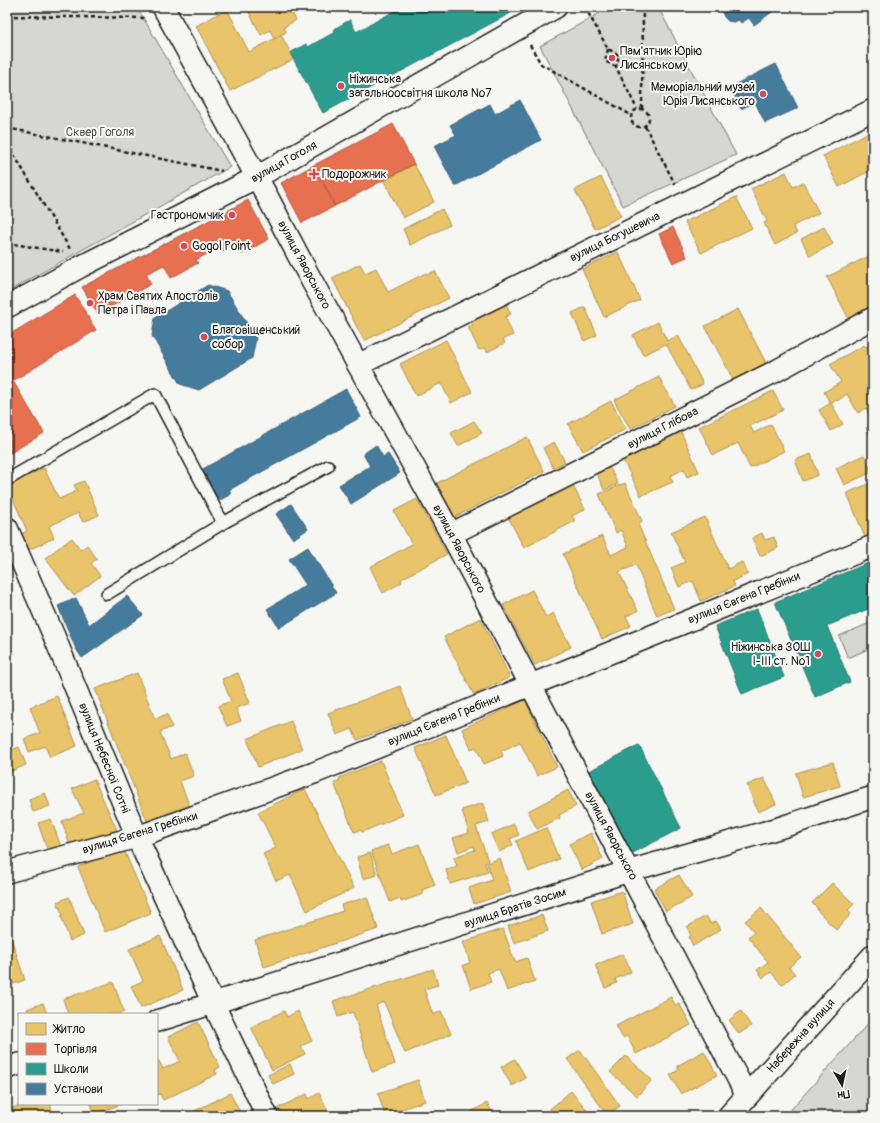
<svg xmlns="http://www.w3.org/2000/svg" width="880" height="1123" viewBox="0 0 880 1123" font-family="Pangolin,sans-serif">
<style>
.green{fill:#d6d6d2;stroke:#797977}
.homes{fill:#e9c46a;stroke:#ac9253}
.shops{fill:#e76f51;stroke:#aa5641}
.schools{fill:#2a9d8f;stroke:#26766c}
.public{fill:#457b9d;stroke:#395e76}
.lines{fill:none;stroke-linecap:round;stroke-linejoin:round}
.lane-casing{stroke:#1c1c1c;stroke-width:14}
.street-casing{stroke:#1c1c1c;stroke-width:24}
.primary-casing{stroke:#1c1c1c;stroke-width:25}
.path{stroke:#1c1c1c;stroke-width:2.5;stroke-dasharray:4 3;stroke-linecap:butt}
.lane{stroke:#f6f6f2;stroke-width:11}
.street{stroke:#f6f6f2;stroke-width:21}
.primary{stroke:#f6f6f2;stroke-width:22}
.poi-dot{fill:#d1495b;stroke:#f6f6f2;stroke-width:1.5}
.labels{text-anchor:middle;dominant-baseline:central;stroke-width:4;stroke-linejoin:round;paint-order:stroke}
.poi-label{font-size:12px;fill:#1c1c1c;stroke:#f6f6f2;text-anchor:start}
.park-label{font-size:12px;fill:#545453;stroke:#f6f6f2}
.street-label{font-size:12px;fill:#1c1c1c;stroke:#f6f6f2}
</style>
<rect width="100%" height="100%" fill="#f6f6f2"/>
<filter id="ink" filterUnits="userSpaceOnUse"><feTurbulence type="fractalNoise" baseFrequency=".025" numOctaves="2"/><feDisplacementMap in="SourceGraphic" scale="8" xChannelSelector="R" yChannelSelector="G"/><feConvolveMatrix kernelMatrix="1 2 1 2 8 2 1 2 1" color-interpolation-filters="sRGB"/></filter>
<g filter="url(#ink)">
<g class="green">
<path d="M7,7H137L230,167L7,292Z"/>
<path d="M611,7H658L736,155L623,206L540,46Z"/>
<path d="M870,623L873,630V647L848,658L839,636Z"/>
<path d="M873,1018V1116H785Z"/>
</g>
<g class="homes">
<path d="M246,7H289L296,20L284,27L286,32L274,39L270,30L261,35Z"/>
<path d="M227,9L249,52L281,35L294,59L230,91L196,26Z"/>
<path d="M873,130V169L839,187L823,156Z"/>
<path d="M414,164L434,202L403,218L384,181Z"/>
<path d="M786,172L793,187L803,182L819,213L793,226L797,233L775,245L764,223L767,221L751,189Z"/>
<path d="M601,177L621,216L595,229L575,190Z"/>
<path d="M736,197L752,228L701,253L685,222Z"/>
<path d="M442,209L450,225L410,245L403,229Z"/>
<path d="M824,227L833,244L810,256L801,239Z"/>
<path d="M618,252L640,300L604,317L582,269Z"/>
<path d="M873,254V309L850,321L827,277Z"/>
<path d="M360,264L365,273L376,268L388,292L426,273L427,275L435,271L449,298L364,341L332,278Z"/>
<path d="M506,304L511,314L505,317L513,335L503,339L505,343L487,352L485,348L479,350L468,327L473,325L470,320Z"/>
<path d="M585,307L597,335L584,341L572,313Z"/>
<path d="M738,309L766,363L733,380L705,326Z"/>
<path d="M658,322L667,341L678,335L703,384L691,390L666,344L643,355L633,335Z"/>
<path d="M446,340L472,392L451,403L441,383L416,396L400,364Z"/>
<path d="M871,344L873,347V356L871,357L873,360V414L870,416L866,408L858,413L847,394L837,401L836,400L830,403L824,392L841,382L830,364L864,345L866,347Z"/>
<path d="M659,377L675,406L630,429L614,400Z"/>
<path d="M773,391L783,410L750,426L754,433L771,424L784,451L750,468L738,443L713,455L699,427Z"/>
<path d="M611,401L626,429L583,451L568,424Z"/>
<path d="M831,403L843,424L831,431L819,410Z"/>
<path d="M474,421L482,433L458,446L451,433Z"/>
<path d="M873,424V441L866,428Z"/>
<path d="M681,432L699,472L687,477L684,469L670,476L673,482L641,496L623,460Z"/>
<path d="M527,437L544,471L453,518L435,484Z"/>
<path d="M554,442L565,462L553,468L543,448Z"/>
<path d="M811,454L818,475L803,481L795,460Z"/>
<path d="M864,455L872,472L844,485L836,468Z"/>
<path d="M609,466L618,484L604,490L596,472Z"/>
<path d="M44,468L59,499L77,491L74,485L84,481L99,515L83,522L78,513L49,526L54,538L28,550L21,534L27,531L7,485Z"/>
<path d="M873,482V537L866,540L847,493Z"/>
<path d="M625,483L642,521L638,524L674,609L657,616L636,565L619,572L638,611L626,616L631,626L602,639L563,554L602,536L611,555L628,547L621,530L616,533L599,494Z"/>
<path d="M572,484L585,509L572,516L575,521L524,548L508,517Z"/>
<path d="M417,499L447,554L401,579L402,582L383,593L370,567L412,544L394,511Z"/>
<path d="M705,517L728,569L742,562L748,574L733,581L735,586L701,601L693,581L679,587L671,568L685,562L671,532Z"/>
<path d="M762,533L765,540L774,537L778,548L760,556L752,538Z"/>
<path d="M72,538L81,550L87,545L97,559L91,563L100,576L74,596L45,558Z"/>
<path d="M532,590L546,617L553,613L571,647L535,665L503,605Z"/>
<path d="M480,618L510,677L474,695L444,637Z"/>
<path d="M137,673L155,719L167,714L172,727L160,732L171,759L185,753L194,776L180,781L191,810L149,826L95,689Z"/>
<path d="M238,673L250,703L236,708L241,721L227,726L218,706L231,701L222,679Z"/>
<path d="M400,686L412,719L357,740L352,729L337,735L328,713Z"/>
<path d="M57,696L77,746L50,757L45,746L29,752L24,739L40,733L30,707Z"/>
<path d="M525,700L557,767L537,776L520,742L501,751L503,756L484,764L476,747L471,749L462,729Z"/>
<path d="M291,721L302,749L258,767L247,739Z"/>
<path d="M446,735L466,783L436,795L415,748Z"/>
<path d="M19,747L26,765L7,773V752Z"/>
<path d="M381,761L403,815L362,832L361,830L354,832L334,783L340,780L339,778Z"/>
<path d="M833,762L840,786L803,797L796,773Z"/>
<path d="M764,778L776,804L758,812L747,785Z"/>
<path d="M94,779L117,830L70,846L62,821L84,813L72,789Z"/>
<path d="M305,789L354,888L307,911L290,875L276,881L263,854L276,848L258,812Z"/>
<path d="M568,790L576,806L559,815L560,818L537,829L528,811Z"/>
<path d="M45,793L50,806L33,812L29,799Z"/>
<path d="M483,803L489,822L476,826L488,861L485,863L488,872L450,884L446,870L457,866L454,857L475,850L474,846L458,852L453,838L469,833L462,810Z"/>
<path d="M51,819L61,847L48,852L38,823Z"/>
<path d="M514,824L519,835L510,839L513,845L499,852L491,834Z"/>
<path d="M546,828L559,859L529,872L516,841Z"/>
<path d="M591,833L603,859L582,870L569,844Z"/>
<path d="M419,844L435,885L422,890L423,894L401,902L400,898L390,902L371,851L388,845L392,854Z"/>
<path d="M123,848L151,913L105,932L78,867Z"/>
<path d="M370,853L377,875L363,879L357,857Z"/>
<path d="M500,858L511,892L474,904L469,888L492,880L487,863Z"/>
<path d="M679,875L692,897L666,911L654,889Z"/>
<path d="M832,883L854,904L848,910L851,914L836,930L817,910L818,909L812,903Z"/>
<path d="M622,891L633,924L602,934L591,901Z"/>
<path d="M69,897L84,935L70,941L61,916L63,915L57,902Z"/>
<path d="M367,897L378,929L264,967L255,940L343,911L341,905Z"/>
<path d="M761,908L801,957L789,967L795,974L782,985L771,972L763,978L757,970L768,962L748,937L754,932L745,921Z"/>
<path d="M542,915L548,931L514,943L508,926Z"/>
<path d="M706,916L711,924L716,921L721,929L693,946L689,937L691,936L687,927Z"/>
<path d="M7,926L25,980L7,986Z"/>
<path d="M503,929L515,962L527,958L535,981L507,991L499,969L488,973L491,982L471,989L463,965L470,963L463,942Z"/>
<path d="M160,936L183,990L141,1008L131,986L143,981L129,949Z"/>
<path d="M623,954L631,972L615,979L617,983L605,988L595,965Z"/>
<path d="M433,969L438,985L424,989L433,1015L441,1011L451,1034L405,1053L384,1002L376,1005L395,1064L372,1072L353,1012L338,1017L333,1001Z"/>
<path d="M113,982L124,1012L118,1014H68L63,999Z"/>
<path d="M671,997L675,1005L679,1003L691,1025L636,1054L627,1036L623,1038L616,1026Z"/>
<path d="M43,1003L47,1014H29L27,1009Z"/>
<path d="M284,1011L287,1017L298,1011L312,1041L301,1046L305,1054L272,1070L251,1027Z"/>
<path d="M741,1011L751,1026L739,1034L729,1020Z"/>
<path d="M198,1022L220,1067L215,1070L217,1074L163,1100L160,1094L157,1095V1062L159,1061L163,1069L180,1061L168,1037Z"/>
<path d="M580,1050L620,1106L607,1115L567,1059Z"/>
<path d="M704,1051L717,1075L681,1094L670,1075L679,1070L677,1066Z"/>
<path d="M626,1056L652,1080L637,1096L610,1072Z"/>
<path d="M515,1059L526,1078L512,1086L501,1067Z"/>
<path d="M290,1064L294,1074L273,1084L268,1075Z"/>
<path d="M418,1080L425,1101L385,1115L378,1093Z"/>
<path d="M571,1091L592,1116H556L550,1109Z"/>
<path d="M230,1093L242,1116H198L195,1111Z"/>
<path d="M319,1093L331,1116H282L278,1108L307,1094L309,1099Z"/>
<path d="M487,1103L494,1116H473L471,1112Z"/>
<path d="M24,1104H50L54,1116H11L9,1109Z"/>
<path d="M91,1104H122L94,1114Z"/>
</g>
<g class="shops">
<path d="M393,124L414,164L335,206L314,165Z"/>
<path d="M314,165L335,206L302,223L281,183Z"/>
<path d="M248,200L269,239L242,254L236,243L220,252L218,248L196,260L198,263L171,278L164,265L146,274L151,284L98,314L82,287Z"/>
<path d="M673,227L687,257L673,263L659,234Z"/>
<path d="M75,295L96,330L13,381L44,433L7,455V336Z"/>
</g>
<g class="schools">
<path d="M402,7H429L430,8L432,7H522L323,113L290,53L306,44L308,47L335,32L334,29L350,20L356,32Z"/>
<path d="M873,561V607L827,626L850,682L815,697L775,602Z"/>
<path d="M757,609L784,677L742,694L715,626Z"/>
<path d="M639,745L681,828L631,854L589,771Z"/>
</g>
<g class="public">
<path d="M723,7H779L754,25L749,18L741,23L739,20L734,22L728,21L724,17L722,12Z"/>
<path d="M776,64L798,108L765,123L755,102L741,109L730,87Z"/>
<path d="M520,100L541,140L455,186L434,146L456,135L450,125L490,104L495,114Z"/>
<path d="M208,285L227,291L256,338L252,358L199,390L180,384L152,336L155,318Z"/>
<path d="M346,389L361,417L229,490L231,494L215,503L206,488L210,486L201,470Z"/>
<path d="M376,445L383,457L388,454L400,473L351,504L339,485L370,466L363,454Z"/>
<path d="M291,504L308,529L293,539L276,514Z"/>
<path d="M308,547L336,593L279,628L267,609L306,585L289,559Z"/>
<path d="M127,596L143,615L82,658L76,649L58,606L76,598L89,625Z"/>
</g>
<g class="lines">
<g class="lane-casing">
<g id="lane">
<path d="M7,480L155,394L223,523L328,466"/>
<path d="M107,594L223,523"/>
</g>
</g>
<g class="street-casing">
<g id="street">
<path d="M163,7L267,196L308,274L451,534L747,1096"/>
<path d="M7,307L80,267L257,177L556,7"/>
<path d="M358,365L873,110"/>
<path d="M7,528L54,636L137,837L213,1003L267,1116"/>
<path d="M451,534L774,372L873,318"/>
<path d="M7,872L137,837L314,773L873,546"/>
<path d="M157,1021L629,871L779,828L873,797"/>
<path d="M7,1068L19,1064"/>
</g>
</g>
<g class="primary-casing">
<path id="primary" d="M729,1116L873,956"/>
</g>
<g class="path">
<path d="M585,7L608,49L619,55L616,67L637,109"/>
<path d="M7,16L144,18"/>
<path d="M530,45L541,64L631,115"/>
<path d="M608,49L605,61L616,67"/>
<path d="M7,91L10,96L7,104"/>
<circle cx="640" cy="118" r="9"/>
<path d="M642,109L643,7"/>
<path d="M645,126L675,184"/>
<path d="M7,128L222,171"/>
<path d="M7,143L70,249"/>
<path d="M7,243L63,252"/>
</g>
<use href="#lane" class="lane"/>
<use href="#street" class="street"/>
<use href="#primary" class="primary"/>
</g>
</g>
<g class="poi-dot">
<circle cx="612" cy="58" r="4"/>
<circle cx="341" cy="86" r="4"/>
<circle cx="763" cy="94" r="4"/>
<path d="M312 168h4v4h4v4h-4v4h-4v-4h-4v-4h4z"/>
<circle cx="232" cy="215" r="4"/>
<circle cx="184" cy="246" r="4"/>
<circle cx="90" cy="303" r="4"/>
<circle cx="204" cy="337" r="4"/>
<circle cx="818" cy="654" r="4"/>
</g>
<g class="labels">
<g class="poi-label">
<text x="620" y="51">Пам'ятник Юрію<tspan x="620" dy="14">Лисянському</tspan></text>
<text x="349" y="79">Ніжинська<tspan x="349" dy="14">загальноосвітня школа №7</tspan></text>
<text x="755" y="87" text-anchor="end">Меморіальний музей<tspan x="755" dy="14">Юрія Лисянського</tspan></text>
<text x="322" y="174">Подорожник</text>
<text x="224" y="215" text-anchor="end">Гастрономчик</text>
<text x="192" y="246">Gogol Point</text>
<text x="98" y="296">Храм Святих Апостолів<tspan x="98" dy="14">Петра і Павла</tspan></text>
<text x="212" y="330">Благовіщенський<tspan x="212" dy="14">собор</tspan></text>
<text x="810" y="647" text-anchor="end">Ніжинська ЗОШ<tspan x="810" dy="14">І-ІІІ ст. №1</tspan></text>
</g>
<g class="park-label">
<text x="100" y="132">Сквер Гоголя</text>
</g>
<g class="street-label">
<text transform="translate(284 162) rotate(-29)">вулиця Гоголя</text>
<text transform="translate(615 237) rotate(-26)">вулиця Богушевича</text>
<text transform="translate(304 265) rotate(62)">вулиця Яворського</text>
<text transform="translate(663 428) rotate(-27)">вулиця Глібова</text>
<text transform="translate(459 549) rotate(62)">вулиця Яворського</text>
<text transform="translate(744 598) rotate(-22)">вулиця Євгена Гребінки</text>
<text transform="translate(444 720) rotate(-22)">вулиця Євгена Гребінки</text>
<text transform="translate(104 758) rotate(68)">вулиця Небесної Сотні</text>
<text transform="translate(140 833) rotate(-17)">вулиця Євгена Гребінки</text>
<text transform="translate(611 836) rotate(62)">вулиця Яворського</text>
<text transform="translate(515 908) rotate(-18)">вулиця Братів Зосим</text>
<text transform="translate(801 1036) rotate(-48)">Набережна вулиця</text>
</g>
</g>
<rect width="880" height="1123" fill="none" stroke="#f6f6f2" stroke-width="24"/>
<rect x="12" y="12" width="856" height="1099" fill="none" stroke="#1c1c1c" stroke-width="1.5" filter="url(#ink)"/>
<rect x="18" y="1013" width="140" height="92" fill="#f6f6f2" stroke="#9f9f9c"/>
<rect x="26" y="1023" width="20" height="12" fill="#e9c46a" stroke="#9f9f9c"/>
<text x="54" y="1033" font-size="12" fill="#1c1c1c">Житло</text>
<rect x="26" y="1043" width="20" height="12" fill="#e76f51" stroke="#9f9f9c"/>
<text x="54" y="1053" font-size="12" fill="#1c1c1c">Торгівля</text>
<rect x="26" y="1063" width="20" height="12" fill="#2a9d8f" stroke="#9f9f9c"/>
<text x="54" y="1073" font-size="12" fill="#1c1c1c">Школи</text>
<rect x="26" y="1083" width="20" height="12" fill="#457b9d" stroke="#9f9f9c"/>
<text x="54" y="1093" font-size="12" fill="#1c1c1c">Установи</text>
<g transform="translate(842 1085) rotate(171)" stroke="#f6f6f2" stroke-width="3" paint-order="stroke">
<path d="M0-3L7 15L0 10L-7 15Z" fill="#1c1c1c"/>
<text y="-6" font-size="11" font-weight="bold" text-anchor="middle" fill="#1c1c1c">Пн</text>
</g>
</svg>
